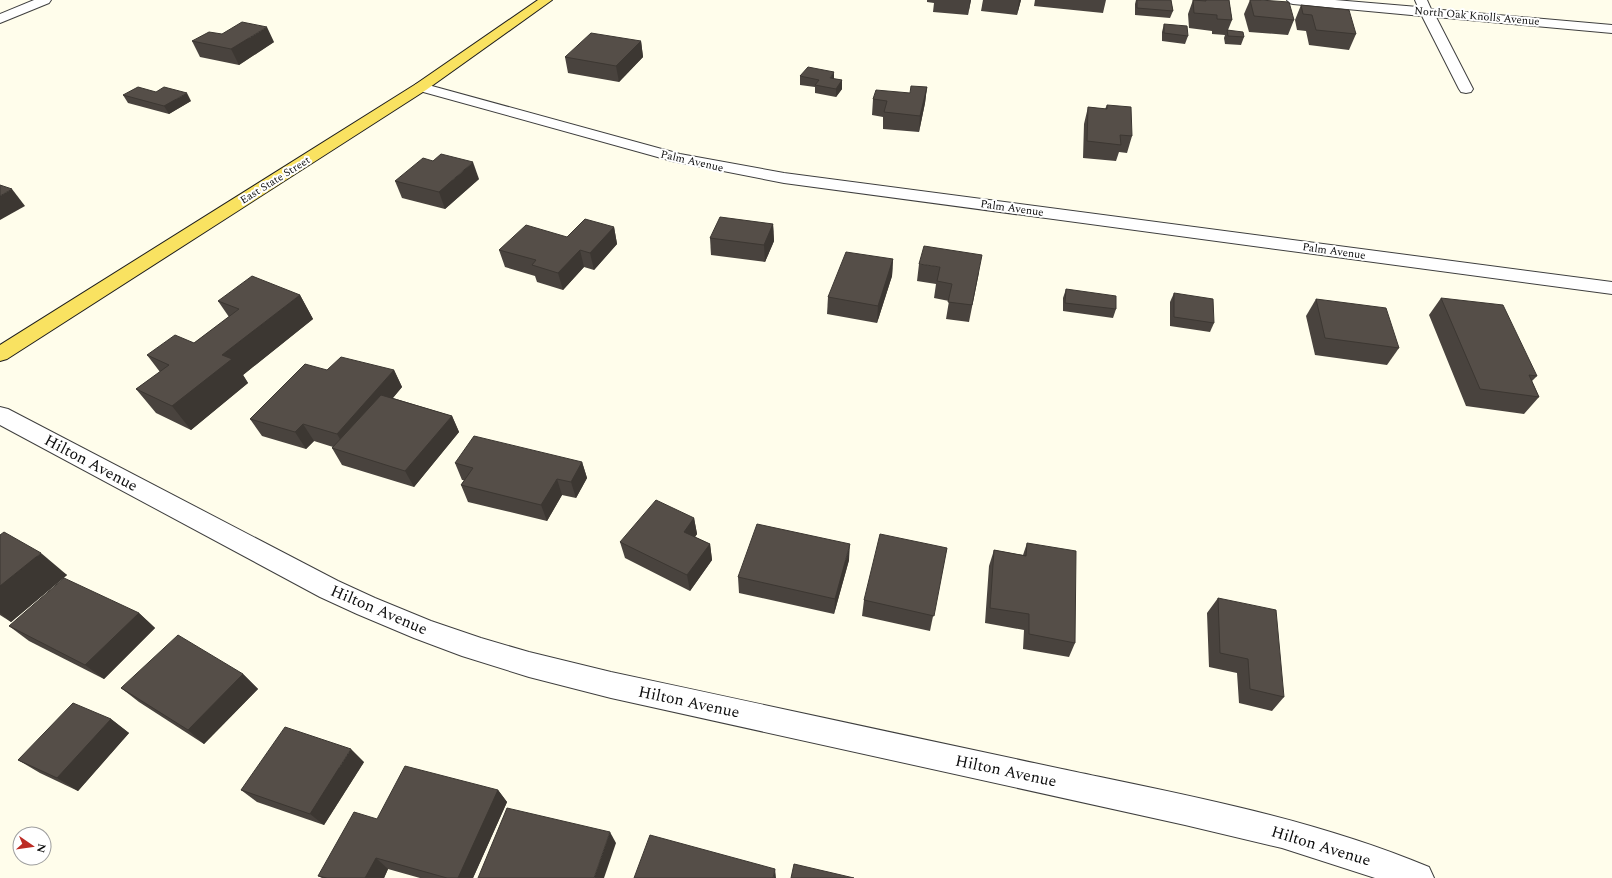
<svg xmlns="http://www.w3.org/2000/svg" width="1612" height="878" viewBox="0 0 1612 878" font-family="Spectral,serif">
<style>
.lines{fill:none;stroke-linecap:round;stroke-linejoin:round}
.minor-casing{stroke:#3f3f3f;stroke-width:2}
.major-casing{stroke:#1d1d1d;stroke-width:2}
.minor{fill:#fff;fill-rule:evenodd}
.major{fill:#f9e261;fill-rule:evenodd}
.wall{fill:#49433e}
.shaded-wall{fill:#3c3732}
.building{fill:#554e48;stroke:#3c3732}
.labels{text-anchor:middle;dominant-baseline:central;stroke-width:4;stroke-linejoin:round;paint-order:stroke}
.far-street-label{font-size:11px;fill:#0c0c0c;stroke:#fff}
.near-street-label{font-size:16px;fill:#0c0c0c;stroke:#fff}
</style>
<rect width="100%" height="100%" fill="#fffdeb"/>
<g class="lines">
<g class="minor-casing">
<g id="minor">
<path d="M34,0H51L49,3L0,23V14Z"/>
<path d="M1287,0H1335L1418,7L1415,0H1427L1431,9L1612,25V33L1436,17L1473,89L1471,92L1466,93L1461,92L1459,89L1422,16L1293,4L1289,3Z"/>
<path d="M421,83L680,154L784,173L1612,282V294L784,183L672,161L416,90L414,87L416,84Z"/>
<path d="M0,407L8,409L338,581L375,598L431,621L481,638L529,652L611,672C761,704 912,737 1062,769C1185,795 1312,818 1429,867L1434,878H1375L1282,848L1185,825L611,698L529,677L462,656L414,638L357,614L320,597L0,425Z"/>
</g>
</g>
<g class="major-casing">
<path id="major" d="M538,0H552L426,90L7,359L0,361V345L416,84Z"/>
</g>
<use href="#minor" class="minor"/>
<use href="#major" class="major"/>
</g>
<g class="wall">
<path d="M927,0H971L968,15L933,12L934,3L927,2Z"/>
<path d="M983,0H1021L1017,15L981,11Z"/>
<path d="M1035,0H1106L1103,13L1034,6Z"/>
<path d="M1136,0H1171L1173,11L1170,18L1135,15V4Z"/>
<path d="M1193,0H1229L1232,20L1228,30L1244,37L1241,45L1225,44L1224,38L1225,35L1212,34V31L1189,28L1188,14Z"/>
<path d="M1250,0H1260L1294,20L1288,35L1249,32L1244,14Z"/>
<path d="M1301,5L1356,34L1349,50L1309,45L1306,31L1297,30L1295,20Z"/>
<path d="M1164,24L1188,36L1185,44L1162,41V32Z"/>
<path d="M222,34L274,42L239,65L200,57L192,41Z"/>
<path d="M641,41L643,57L619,82L568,73L565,57Z"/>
<path d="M800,76L834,79L842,80V89L836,97L815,93V87L800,85Z"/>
<path d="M927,87L925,103L919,132L883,129V117L872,115L873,99L910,93Z"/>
<path d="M123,95L191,101L169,114L128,103Z"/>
<path d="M1107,105L1132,136L1127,153L1119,152L1116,161L1083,158L1084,124L1088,107L1105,109Z"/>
<path d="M479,179L445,209L402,198L395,181Z"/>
<path d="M773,224L774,241L765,262L711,255L710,238Z"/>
<path d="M614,227L617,244L594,270L584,267L563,290L537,282L535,276L505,267L499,250L567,237Z"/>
<path d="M893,259L892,276L877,323L827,314L828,297Z"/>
<path d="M919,264L979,272L969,322L946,319L949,301L934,298L936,284L917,281Z"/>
<path d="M1066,289L1116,309L1113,318L1063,311V298Z"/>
<path d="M1174,293L1214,323L1210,332L1170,326V302Z"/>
<path d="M300,295L313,319L243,375L248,383L191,430L156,413L136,389L160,372L147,355L194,343L229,317L218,301Z"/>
<path d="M1441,298L1537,376L1532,381L1539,397L1524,414L1466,406L1429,315Z"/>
<path d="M1316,299L1399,348L1387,365L1315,355L1306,316Z"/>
<path d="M327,370H394L402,387L393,398L452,416L459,432L414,487L342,465L332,448L333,447L314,441L306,449L262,436L250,419Z"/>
<path d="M582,462L587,478L576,498L562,495L547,521L468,502L461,485L464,480H462L455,463Z"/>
<path d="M694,518L697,534L695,537L710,544L712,560L690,591L625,558L620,542Z"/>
<path d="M0,535L67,575L11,622L0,615Z"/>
<path d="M1027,543L1075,643L1069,657L1023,649L1024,630L985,623L989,566L994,550L1023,555Z"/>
<path d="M947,548L930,631L862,616L864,600Z"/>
<path d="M849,560L834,614L739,593L738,577Z"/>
<path d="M1218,598L1284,697L1272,711L1239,703L1237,673L1209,667L1207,613Z"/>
<path d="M139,613L155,628L104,679L29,641L9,626Z"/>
<path d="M243,674L258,689L204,744L139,702L121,688Z"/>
<path d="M111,719L129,733L78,791L40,773L18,760Z"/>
<path d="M364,762L324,825L257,802L241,790Z"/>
<path d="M498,790L507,802L473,878H420L388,869L384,878H322L318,876L377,819Z"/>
</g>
<g class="shaded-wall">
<path d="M970,0H971L968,15Z"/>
<path d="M1019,0H1021L1017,15Z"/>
<path d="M267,27L274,42L239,65L231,49Z"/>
<path d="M641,41L643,57L619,82L616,66Z"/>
<path d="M834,72V80L830,78Z"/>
<path d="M842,80V89L836,97V89Z"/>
<path d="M927,87L925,103L919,132L920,116Z"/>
<path d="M187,93L191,101L169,114L164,106Z"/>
<path d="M473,162L479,179L445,209L439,192Z"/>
<path d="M12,189L25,206L0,220V196Z"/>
<path d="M773,224L774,241L765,262L764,245Z"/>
<path d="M614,227L617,244L594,270L590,253Z"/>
<path d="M580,250L584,267L563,290L558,273Z"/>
<path d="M893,259L892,276L877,323L878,306Z"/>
<path d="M300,295L313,319L243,375L248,383L191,430L172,406L222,355Z"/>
<path d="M394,370L402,387L347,451L337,434Z"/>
<path d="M452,416L459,432L414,487L405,471Z"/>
<path d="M303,424L314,441L306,449L295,432Z"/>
<path d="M582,462L587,478L576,498L571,482Z"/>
<path d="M557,479L562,495L547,521L541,505Z"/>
<path d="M694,518L697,534L687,548L684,532Z"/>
<path d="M710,544L712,560L690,591L687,575Z"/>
<path d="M850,544L849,560L834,614L835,599Z"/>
<path d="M41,553L67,575L11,622L0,613V586Z"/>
<path d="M139,613L155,628L104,679L85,665Z"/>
<path d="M243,674L258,689L204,744L188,730Z"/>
<path d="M111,719L129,733L78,791L57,778Z"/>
<path d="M351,749L364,762L324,825L310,814Z"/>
<path d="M498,790L507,802L473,878H458Z"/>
<path d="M610,832L616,843L604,878H594Z"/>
<path d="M376,858L388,869L384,878H365Z"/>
<path d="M775,869L776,878H773Z"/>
</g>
<g class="building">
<path d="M1137,0H1171L1173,11L1137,8Z"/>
<path d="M1193,0L1206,1V0H1229L1232,20L1217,19V15L1194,13Z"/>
<path d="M1250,0H1260L1289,2L1294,20L1254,16Z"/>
<path d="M1301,5L1349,10L1356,34L1316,30L1312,15L1303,14Z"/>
<path d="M242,22L267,27L231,49L192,41L209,32L222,34Z"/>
<path d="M1164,24L1187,26L1188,36L1164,33Z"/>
<path d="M1227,30L1243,32L1244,37L1228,36Z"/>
<path d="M591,33L641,41L616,66L565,57Z"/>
<path d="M808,67L834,72L830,78L842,80L836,89L815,85L819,80L800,76Z"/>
<path d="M911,86L927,87L920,116L884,112L887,101L873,99L876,90L910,93Z"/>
<path d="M138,87L156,92L164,87L187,93L164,106L123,95Z"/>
<path d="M1107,105L1131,107L1132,136L1120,135L1121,145L1087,141L1088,107L1107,109Z"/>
<path d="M441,154L473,162L439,192L395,181L423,158L433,161Z"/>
<path d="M0,185L12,189L0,196Z"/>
<path d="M720,217L773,224L764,245L710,238Z"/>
<path d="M585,219L614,227L590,253L580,250L558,273L532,265L536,260L499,250L526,225L567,237Z"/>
<path d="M924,246L982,255L972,305L948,302L952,284L937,281L940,267L919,264Z"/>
<path d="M846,252L893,259L878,306L828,297Z"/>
<path d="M252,276L300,295L222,355L232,359L172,406L136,389L169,365L147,355L175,335L194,343L239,309L218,301Z"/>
<path d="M1066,289L1116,296V309L1065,303Z"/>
<path d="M1174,293L1213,299L1214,323L1174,317Z"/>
<path d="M1441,298L1503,305L1537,376L1529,375L1539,397L1480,389Z"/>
<path d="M1316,299L1386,308L1399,348L1325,338Z"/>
<path d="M341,357L394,370L337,434L303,424L295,432L250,419L305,364L327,370Z"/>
<path d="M381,395L452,416L405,471L332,448Z"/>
<path d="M474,436L582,462L571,482L557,479L541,505L461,485L473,468L455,463Z"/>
<path d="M656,500L694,518L684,532L710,544L687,575L620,542Z"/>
<path d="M757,524L850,544L835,599L738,577Z"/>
<path d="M4,532L41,553L0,586V535Z"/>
<path d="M880,534L947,548L934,616L864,600Z"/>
<path d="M1027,543L1076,551L1075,643L1029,634V614L990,608L994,550L1026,556Z"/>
<path d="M64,578L139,613L85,665L9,626Z"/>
<path d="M1218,598L1276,610L1284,697L1250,689L1248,659L1220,653Z"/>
<path d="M178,635L243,674L188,730L121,688Z"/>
<path d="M73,703L111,719L57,778L18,760Z"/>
<path d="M285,727L351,749L310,814L241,790Z"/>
<path d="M405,766L498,790L458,878H447L376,858L365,878H327L318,876L354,812L377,819Z"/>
<path d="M507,808L610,832L594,878H478Z"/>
<path d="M650,835L775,869L773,878H634Z"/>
<path d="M794,864L854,878H791Z"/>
</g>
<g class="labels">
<g class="far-street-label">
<text transform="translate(1477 16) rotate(5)">North Oak Knolls Avenue</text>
<text transform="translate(692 161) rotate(13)">Palm Avenue</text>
<text transform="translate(275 180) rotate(-32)">East State Street</text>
<text transform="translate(1012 208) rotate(8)">Palm Avenue</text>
<text transform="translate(1334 251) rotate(8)">Palm Avenue</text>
</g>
<g class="near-street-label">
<text transform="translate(91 463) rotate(28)">Hilton Avenue</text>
<text transform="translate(379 610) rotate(23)">Hilton Avenue</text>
<text transform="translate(689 702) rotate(12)">Hilton Avenue</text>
<text transform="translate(1006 771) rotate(12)">Hilton Avenue</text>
<text transform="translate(1321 846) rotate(17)">Hilton Avenue</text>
</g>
</g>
<g transform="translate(32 846) rotate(103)"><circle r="19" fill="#ffffff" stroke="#9e9e9e"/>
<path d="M0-3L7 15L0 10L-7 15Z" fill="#bc2b24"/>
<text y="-6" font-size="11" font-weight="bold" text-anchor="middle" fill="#0c0c0c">N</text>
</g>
</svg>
